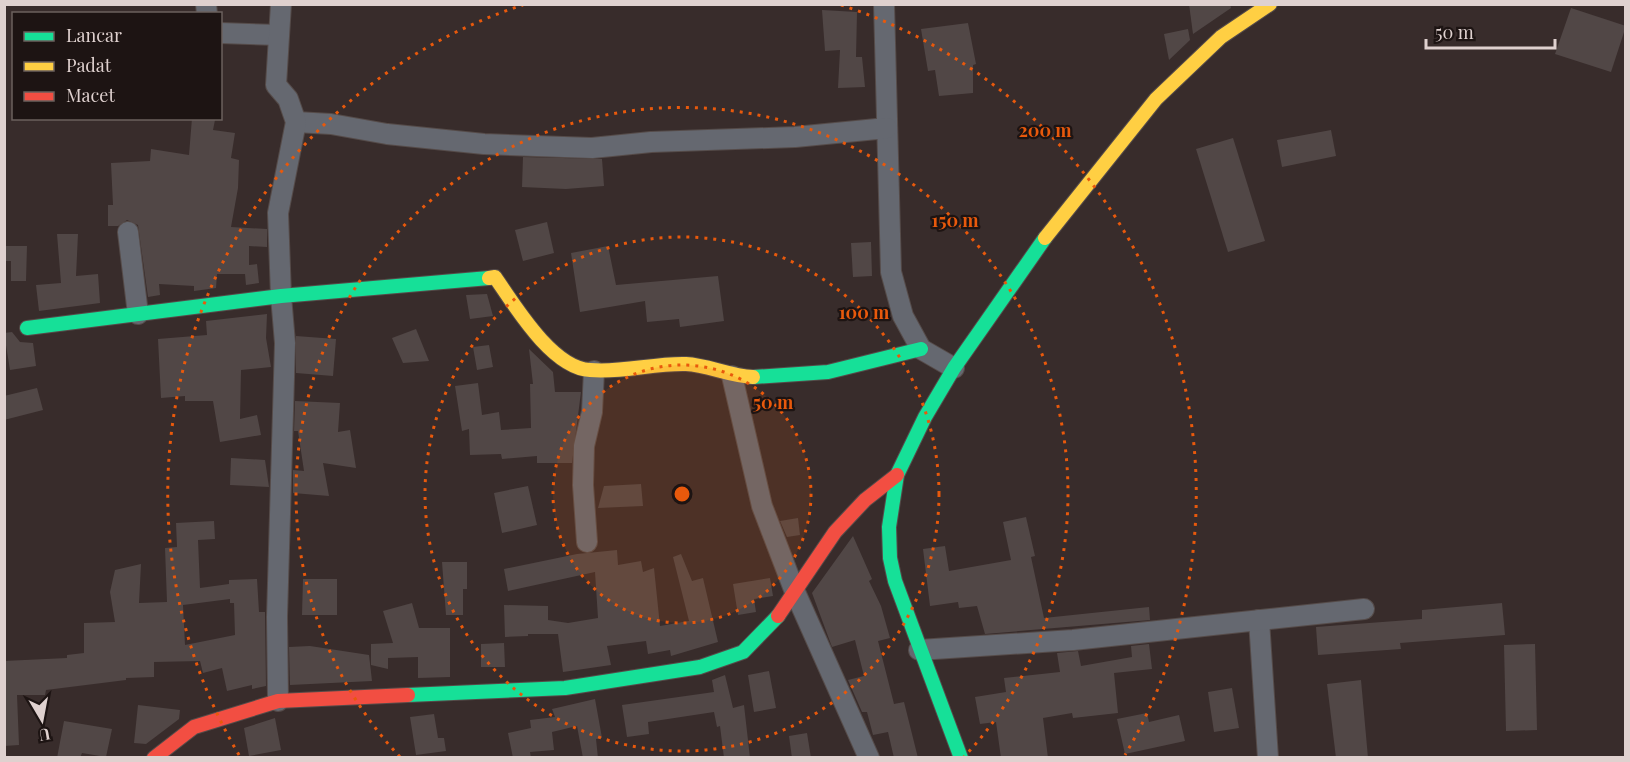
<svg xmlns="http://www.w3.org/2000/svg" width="1630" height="762" viewBox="0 0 1630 762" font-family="'Playfair Display',serif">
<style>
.building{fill:#514746;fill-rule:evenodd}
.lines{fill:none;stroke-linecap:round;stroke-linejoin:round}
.street-casing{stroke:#554b49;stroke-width:22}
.fast-casing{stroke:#554b49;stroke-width:16}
.slow-casing{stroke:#554b49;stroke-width:16}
.jam-casing{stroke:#554b49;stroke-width:16}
.street{stroke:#656870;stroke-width:20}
.fast{stroke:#16e098;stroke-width:14}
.slow{stroke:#ffcf43;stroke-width:14}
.jam{stroke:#f24e42;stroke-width:14}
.ring{fill:none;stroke:#e8590c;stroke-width:3;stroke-dasharray:3 6}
.centre{fill:#e8590c;stroke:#1d1413;stroke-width:3}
.ring-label{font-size:18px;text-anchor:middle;font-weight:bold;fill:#e8590c;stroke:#1d1413;stroke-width:4.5;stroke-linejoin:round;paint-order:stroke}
</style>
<rect width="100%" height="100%" fill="#382c2b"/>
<g class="building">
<path d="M1189,4H1230L1231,8L1193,34Z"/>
<path d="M1571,8L1626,26L1611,72L1555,54Z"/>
<path d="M822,10L857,12L856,57H862L865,87L838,88L840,50L825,51Z"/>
<path d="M968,23L976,64L973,65V93L939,96L935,70L928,71L921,29Z"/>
<path d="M1188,29L1190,40L1169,60L1164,34Z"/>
<path d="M192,118L215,120L213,130L235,133L231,158L239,160L238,188L231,227L267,229V247L249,246V265L257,264L259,283L246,285L245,274H217L216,288L194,291V286L159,284L160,295L148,297L138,225L127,220L118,226H108V205H113L111,163L150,161L151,149L189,155Z"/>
<path d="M1331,130L1336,156L1282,167L1277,140Z"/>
<path d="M1233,138L1265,241L1228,252L1196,149Z"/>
<path d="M523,157L602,159L604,186L566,189L522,187Z"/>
<path d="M547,222L554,253L523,261L515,230Z"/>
<path d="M57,234H78L76,276L98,274L100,303L39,311L36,285L61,283Z"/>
<path d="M871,242L872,276L853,277L851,243Z"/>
<path d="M4,246H27L26,281H11V261H4Z"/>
<path d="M608,246L616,285L718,276L724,321L680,327L679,319L647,322L645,301L580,312L571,253Z"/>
<path d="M487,294L493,316L470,319L466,295Z"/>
<path d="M267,314L266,338L271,367L241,370L240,419L257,415L261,435L220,442L213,401H185V396L161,398L158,339L207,335L206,321Z"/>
<path d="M416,329L429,361L403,363L392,338Z"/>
<path d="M12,332L20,342L33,343L36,366L10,370L4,333Z"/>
<path d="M296,336L336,339L333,376L296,373Z"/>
<path d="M489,345L493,367L477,370L473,347Z"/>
<path d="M529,349L553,372L555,392H581L572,463H537V456L502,459L501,454L470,455L469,429L462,431L455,386L478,383L482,415L499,412L501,430L531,428L530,384H533Z"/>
<path d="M37,388L43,410L4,420V396Z"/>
<path d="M295,401L340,403L338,432L350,430L356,468L323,463L329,496L293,493V470L304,471L298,431H294Z"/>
<path d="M231,458L265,460L269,487L230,485Z"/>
<path d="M641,484L643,506L598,508L604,486Z"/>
<path d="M528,486L537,525L502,533L494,493Z"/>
<path d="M1026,517L1035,556L1031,557L1044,618L1149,607L1150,620L985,634L977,606L959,608L958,602L930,606L923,549L945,546L949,571L1011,560L1003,522Z"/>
<path d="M798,518L800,535L787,537L780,521Z"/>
<path d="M214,521L215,539L198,540L200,588L229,584V580L257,579L259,612H265L266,686L252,689V685L227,691L222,668L203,673L200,661L154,662V677L126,678V680L46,690L45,695H17L19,745L4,746V661L67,658V655L84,653V623L115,622L110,592L115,570L141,564L139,603L167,602L165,548L177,547L176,523ZM230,599V603H234L235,635L185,645L183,605Z"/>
<path d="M853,536L872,579L869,581L881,606L890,638L878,641L894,704L904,702L918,758H894L888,732L873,735L867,712H862L848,680L864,676L855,640L832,647L812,593Z"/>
<path d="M617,550L618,565L641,561L643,572L654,568L660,626L689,621L673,557L681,554L692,581L703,578L718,642L671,656L670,650L648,654L646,641L607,646L611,665L563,672L558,634H528V636L505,637L504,605L548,606V620L568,623L598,618L595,572L508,591L504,569L577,554Z"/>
<path d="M442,562H467V589H463V615H446Z"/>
<path d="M770,578L773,596L754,599L756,612L738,615L733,584Z"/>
<path d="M303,579H337V615H302Z"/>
<path d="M412,603L419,628H450V677L418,678V657L388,658V669L371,665V644L393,643L383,611Z"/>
<path d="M1502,603L1505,635L1400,643L1401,649L1318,655L1316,627L1422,619V610Z"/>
<path d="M504,643L505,667H481V644Z"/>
<path d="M1149,644L1152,669L1114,673L1118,713L1073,718L1072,713L1043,718L1048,758H1001L996,722L980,724L975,697L1006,692L1004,678L1060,672L1057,653L1078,651L1081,666L1132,657L1131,646Z"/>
<path d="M1535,644L1537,730L1506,731L1504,645Z"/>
<path d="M310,646L369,655L372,681L290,685L289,647Z"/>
<path d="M769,671L776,708L754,712L748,675Z"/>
<path d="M725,675L733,708L744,705L750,758H724L720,726L717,727L714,712L648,722L649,734L627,737L622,705L714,692L712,680Z"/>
<path d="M1361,680L1368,758H1336L1327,684Z"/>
<path d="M1232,688L1239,728L1214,732L1208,692Z"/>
<path d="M595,699L602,738L596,739L598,758H583L577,726L552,732L554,750L530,752L531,758H513L508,733L531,728L530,720L555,717L552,709Z"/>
<path d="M138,705L180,710L179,719L146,744L134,743Z"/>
<path d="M1147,713L1149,722L1179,715L1185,741L1125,754L1117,719Z"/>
<path d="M434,714L438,738H444L446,751L416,755L410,717Z"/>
<path d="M275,718L281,750L249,756L244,728Z"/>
<path d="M64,721L112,729L106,757L82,753L80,758H57Z"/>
<path d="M807,733L811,758H792L789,736Z"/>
</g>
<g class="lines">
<g class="street-casing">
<g id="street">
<path d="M206,4L207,14"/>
<path d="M884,4L891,272L903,316L921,349L954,368"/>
<path d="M220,33L278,35"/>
<path d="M296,122L331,124L387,134L484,144L592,148L651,142L795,137L887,128"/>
<path d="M128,232L138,314"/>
<path d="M732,376L762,506L795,592L869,758"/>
<path d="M587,542L583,485L584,446L592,412L594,371"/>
<path d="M1259,620L1268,758"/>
<path d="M919,650L1073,640L1364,609"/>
<path d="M278,701L277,617L285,343L281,296L278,213L296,122L288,99L276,85L281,4"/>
</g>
</g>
<g class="fast-casing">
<g id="fast">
<path d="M27,328L281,296L489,278"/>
<path d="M753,377L828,372L921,349"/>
<path d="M408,695L565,688L700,667L743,652L778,616"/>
<path d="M961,758L895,581L890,558L889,527L897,475L925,417L954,368L1045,238"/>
</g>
</g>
<g class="slow-casing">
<g id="slow">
<path d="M1045,238L1156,99L1221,37L1270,4"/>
<path d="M489,278L495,277C515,306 552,368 590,370C622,373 654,363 686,364C708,365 729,376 753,377"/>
</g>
</g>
<g class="jam-casing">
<g id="jam">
<path d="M778,616L835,532L865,500L897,475"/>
<path d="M154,758L194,727L278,701L408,695"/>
</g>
</g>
<use href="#street" class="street"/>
<use href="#fast" class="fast"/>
<use href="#slow" class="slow"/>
<use href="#jam" class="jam"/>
</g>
<circle cx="682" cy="494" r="129" fill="#e8590c" fill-opacity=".12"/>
<g class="ring">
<circle cx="682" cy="494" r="129"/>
<circle cx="682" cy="494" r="257"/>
<path d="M400 757A386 386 0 1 1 964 757"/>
<path d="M239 755A514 514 0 0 1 523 5M841 5A514 514 0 0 1 1125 755"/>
</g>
<circle cx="682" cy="494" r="9" class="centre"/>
<g class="ring-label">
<text x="1045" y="137">200 m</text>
<text x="955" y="227">150 m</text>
<text x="864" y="319">100 m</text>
<text x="773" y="409">50 m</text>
</g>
<rect width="1630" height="762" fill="none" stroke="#dfd1cf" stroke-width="12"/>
<rect x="12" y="12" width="210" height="108" fill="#1d1413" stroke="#6b605e" stroke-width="1.5"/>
<rect x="24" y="32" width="30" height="9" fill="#16e098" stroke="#6b605e" stroke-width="1.5"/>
<text x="66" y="42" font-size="18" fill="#dfd1cf">Lancar</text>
<rect x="24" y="62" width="30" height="9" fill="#ffcf43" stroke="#6b605e" stroke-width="1.5"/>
<text x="66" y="72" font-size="18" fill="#dfd1cf">Padat</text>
<rect x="24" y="92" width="30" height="9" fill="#f24e42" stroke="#6b605e" stroke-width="1.5"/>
<text x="66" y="102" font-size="18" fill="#dfd1cf">Macet</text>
<g transform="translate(42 720) rotate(170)" stroke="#1d1413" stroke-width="4.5" paint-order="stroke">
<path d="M0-4.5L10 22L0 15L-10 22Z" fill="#dfd1cf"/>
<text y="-9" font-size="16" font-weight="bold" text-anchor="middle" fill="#dfd1cf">U</text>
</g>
<path d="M1426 39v9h129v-9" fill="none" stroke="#dfd1cf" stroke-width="3"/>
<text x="1435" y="39" font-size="18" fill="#dfd1cf" stroke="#1d1413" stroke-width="4.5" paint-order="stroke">50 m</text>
</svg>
